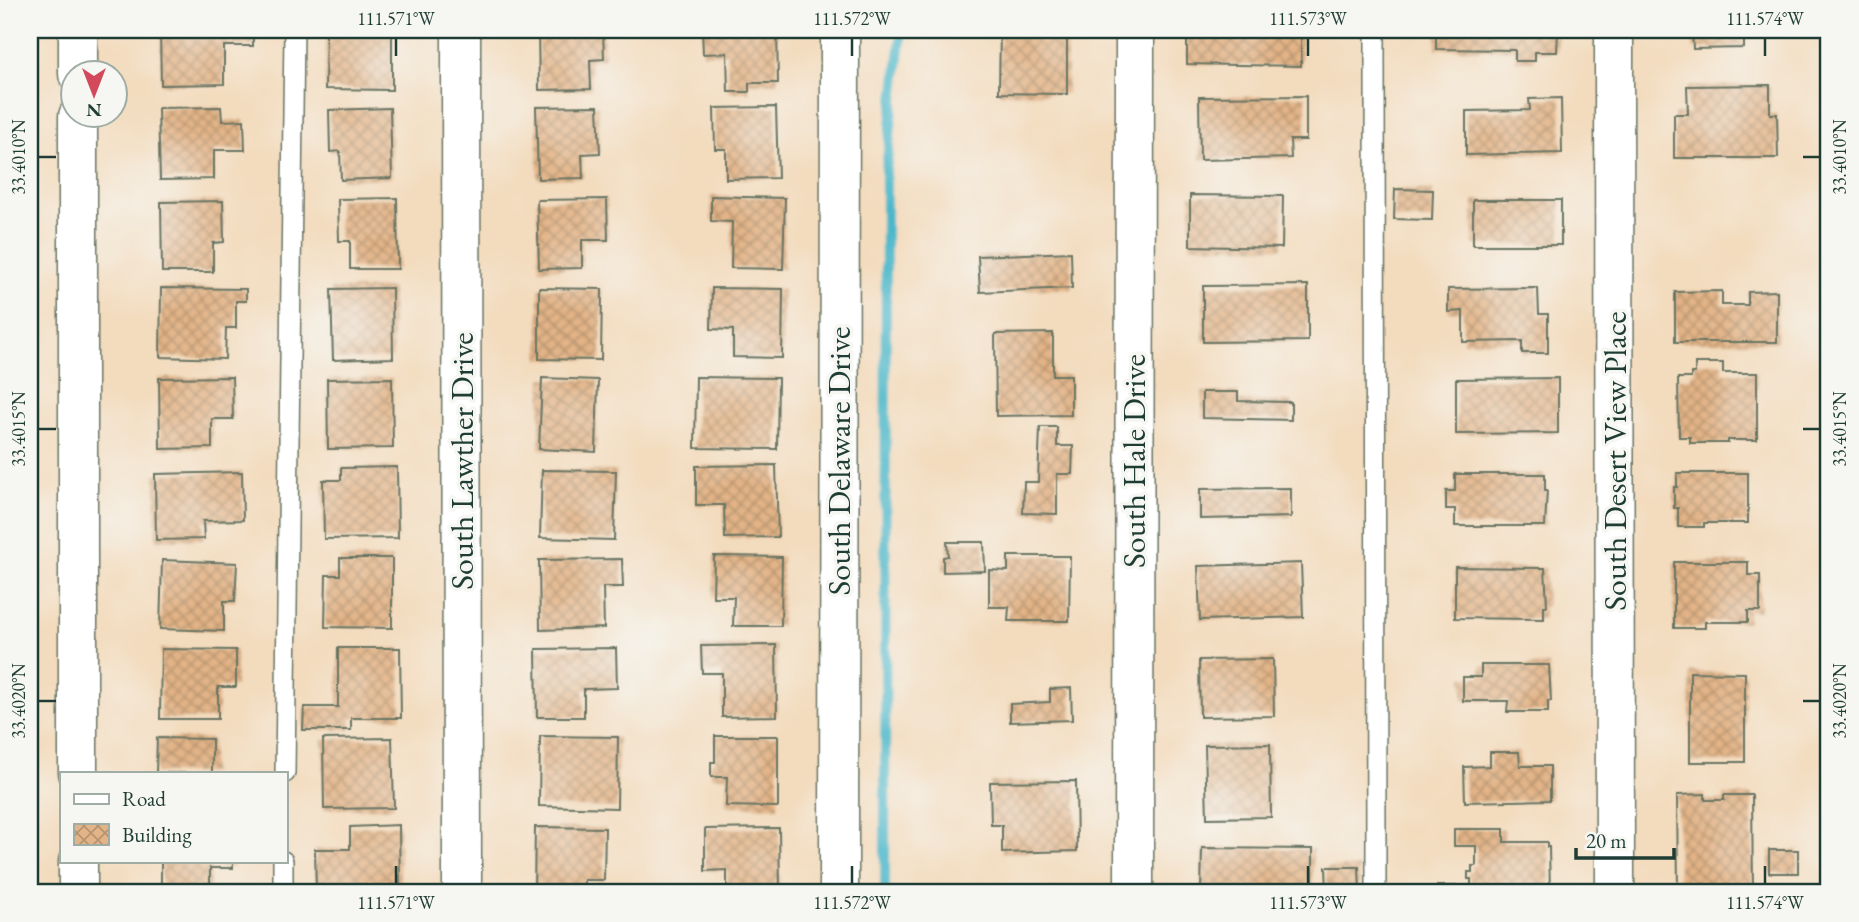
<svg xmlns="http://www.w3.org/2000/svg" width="1859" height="922" viewBox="0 0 1859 922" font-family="'EB Garamond',serif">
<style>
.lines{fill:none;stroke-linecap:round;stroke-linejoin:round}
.stream{stroke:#4cb7c9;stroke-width:10}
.building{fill:url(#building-cross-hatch)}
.service-casing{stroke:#697464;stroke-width:22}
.minor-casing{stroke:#697464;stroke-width:41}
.service{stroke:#fff;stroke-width:19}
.minor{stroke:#fff;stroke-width:38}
.ticks{fill:none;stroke:#1f3d34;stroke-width:2.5}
.labels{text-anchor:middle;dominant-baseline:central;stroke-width:7;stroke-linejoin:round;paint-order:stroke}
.street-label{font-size:32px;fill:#1f3d34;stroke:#f6f6f2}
.neatline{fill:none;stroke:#1f3d34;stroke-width:2.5}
.ticks-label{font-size:18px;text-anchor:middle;fill:#1f3d34}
</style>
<defs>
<pattern id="building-cross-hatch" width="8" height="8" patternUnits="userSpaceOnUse" patternTransform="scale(1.75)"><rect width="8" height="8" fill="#e3b487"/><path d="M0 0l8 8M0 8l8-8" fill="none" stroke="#b7946f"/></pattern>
</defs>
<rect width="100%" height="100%" fill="#f6f6f2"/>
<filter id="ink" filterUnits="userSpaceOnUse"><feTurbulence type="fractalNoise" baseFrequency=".0143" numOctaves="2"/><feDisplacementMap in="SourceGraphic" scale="14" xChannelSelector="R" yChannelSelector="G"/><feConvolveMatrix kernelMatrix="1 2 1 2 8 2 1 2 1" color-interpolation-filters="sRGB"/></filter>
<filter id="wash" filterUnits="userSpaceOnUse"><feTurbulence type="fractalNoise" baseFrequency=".00686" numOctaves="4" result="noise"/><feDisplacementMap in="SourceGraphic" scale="28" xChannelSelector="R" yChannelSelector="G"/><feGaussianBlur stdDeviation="1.57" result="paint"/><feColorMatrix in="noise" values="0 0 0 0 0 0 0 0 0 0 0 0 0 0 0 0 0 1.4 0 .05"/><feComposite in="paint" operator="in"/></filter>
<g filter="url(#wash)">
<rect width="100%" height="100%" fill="#f3dbbd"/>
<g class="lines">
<path class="stream" d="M885,892L886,170L902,30"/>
</g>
<g id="blocks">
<g class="building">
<path d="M160,30H253V46H224V84L161,85Z"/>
<path d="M326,30H392V90L325,89Z"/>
<path d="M538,30H603L604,59L590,60L591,89L539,90Z"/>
<path d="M702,30H777L778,83H749V92H728L727,53L703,54Z"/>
<path d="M1000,30H1067V94L999,93Z"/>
<path d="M1187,30H1301V66L1187,64Z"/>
<path d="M1436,30H1558L1557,52H1535V61H1515V50L1436,49Z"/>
<path d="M1692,30H1761V35H1744V48L1693,49Z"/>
<path d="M1770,85V114H1777L1778,158H1674V114H1688L1687,86Z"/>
<path d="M1306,96V140H1290L1291,158L1200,160L1199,97Z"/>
<path d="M1561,98L1562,153L1466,155V111L1530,110L1529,99Z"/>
<path d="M598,106L600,153L582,154L583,178L538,179L536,107Z"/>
<path d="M221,107L222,121L244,120L245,150H214V179L160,180L158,108Z"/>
<path d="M776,107L778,178L726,179V149H715L714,108Z"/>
<path d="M390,108L392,178L341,180L340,151L330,152L329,110Z"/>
<path d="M1395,189L1433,190L1432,220L1394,219Z"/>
<path d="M1190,195L1283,196L1282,248L1190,246Z"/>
<path d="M711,196L785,198L783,269L731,268L732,222L711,221Z"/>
<path d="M397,198L398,269H350V241H339L338,199Z"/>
<path d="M607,199L608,240H582V268L539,269L537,200Z"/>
<rect x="1473" y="200" width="88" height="45"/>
<path d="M223,201L224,242L213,243V272H162L161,202Z"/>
<path d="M1071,252L1072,288L980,292L978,256Z"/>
<path d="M1308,285V341L1203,342V286Z"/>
<path d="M161,288L246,289V301H236V328H226L225,359L160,357Z"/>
<path d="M392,288L393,358L333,360L331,289Z"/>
<path d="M539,288L602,289L601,360L539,359Z"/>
<path d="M712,288L783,289L782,358L733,357V330L711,329Z"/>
<path d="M1538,288L1539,314H1548V353H1522V341L1463,342V311L1448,312V289Z"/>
<path d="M1722,291V305H1748V292L1777,291V342H1675V292Z"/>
<path d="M1053,333V375H1071V415L996,416L995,334Z"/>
<path d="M1695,363H1723V373H1757V440H1728V443H1690V437H1679L1678,378H1691V373H1695Z"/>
<path d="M232,377L233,419H212V448L160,449L159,378Z"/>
<path d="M696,377L778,378L777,449L695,448Z"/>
<path d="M392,378L393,448L328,449L327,379Z"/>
<path d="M542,378L598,380L596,452L539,449Z"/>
<path d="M1558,378V433L1456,434V379Z"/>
<path d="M1202,392H1238V401L1291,402V420L1202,418Z"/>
<path d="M1040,427H1057V446H1073L1072,474H1057V514L1023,513L1024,482H1038Z"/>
<path d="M776,465L778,537L725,538L724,505H696V466Z"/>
<path d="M397,467L398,538L324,539L323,480H341V468Z"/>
<path d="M542,470L616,471L614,540L540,538Z"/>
<path d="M242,472L243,520L203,521L204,539L156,540L155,474Z"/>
<path d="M1677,473H1748V523H1704V527H1678V508H1674V487H1677Z"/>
<path d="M1455,474H1545V490H1547L1545,526H1455V509H1446V491H1455Z"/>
<path d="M1291,488V517L1200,519V489Z"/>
<path d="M947,542H984L985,571L943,572V557L948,556Z"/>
<path d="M714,556L782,557L781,626H733L734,597H713Z"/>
<path d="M1008,556H1070L1069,621H1008L1009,607H989V570L1008,571Z"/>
<path d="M340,558H392V628L325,627L326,575H340Z"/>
<path d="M622,559L623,587H603L604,628L540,630L539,560Z"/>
<path d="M162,560L237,563L235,601H224V631L160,629Z"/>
<path d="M1674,562H1748V575H1760V611H1748V622H1705V628H1674Z"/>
<path d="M1301,563L1303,617L1200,620L1198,566Z"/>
<path d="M1455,567L1545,568L1547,606H1544V619L1455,618Z"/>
<path d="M776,645L777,716L722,717V673H702L701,646Z"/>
<path d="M338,648H400L401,718H351V730H303L304,707H338Z"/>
<path d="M616,648L617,688L584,689V717H537L536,649Z"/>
<path d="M161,649L236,650V687H218V719H160Z"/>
<path d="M1273,659L1274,716L1200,717L1199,660Z"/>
<path d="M1481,665H1549L1551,701H1548V712H1507L1508,701H1463V677H1481Z"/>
<path d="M1690,672L1745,673V762H1690Z"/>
<path d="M1071,688L1072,720L1010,722V704L1050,702V689Z"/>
<path d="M540,736L618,737L617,808L539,806Z"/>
<path d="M715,736H778V807L726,806L727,777H711V762H715Z"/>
<path d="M157,738L212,739V773H156Z"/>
<path d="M392,738L394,808L324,809L323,739Z"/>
<path d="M1270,744L1271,817L1207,818L1205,745Z"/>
<path d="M1490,752H1519L1520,766H1550V800L1465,802L1464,767L1490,766Z"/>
<path d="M1076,781L1077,851L1002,853V825H991L990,782Z"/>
<path d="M1705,794V800H1724V795H1752L1753,892L1678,891L1677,795Z"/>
<path d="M399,825L400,891L316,892L315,849H350V827Z"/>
<path d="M535,827L605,828L604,880H584L583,892H534Z"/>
<path d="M779,828L780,892H727V870L705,871V829Z"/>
<path d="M1454,829H1504V842H1547V847H1549L1550,892H1474V887H1471V879H1468V872H1472V866H1476V846H1454Z"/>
<path d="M1202,848L1313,849V890L1201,892Z"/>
<rect x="1769" y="850" width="29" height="23"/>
<path d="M161,861H233V868H210V892H161Z"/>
<path d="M1326,867H1359L1360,892H1327Z"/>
<rect x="1437" y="886" width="32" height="6"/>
<path d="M978,888L1071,890V892H978Z"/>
</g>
</g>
</g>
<g filter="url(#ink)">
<use href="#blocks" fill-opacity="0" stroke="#697464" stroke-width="2"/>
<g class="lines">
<g class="service-casing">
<g id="service">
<path d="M1375,30L1376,892"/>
<path d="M285,773L294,30"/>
<path d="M283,892V861"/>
</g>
</g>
<g class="minor-casing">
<g id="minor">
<path d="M78,30V74"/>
<path d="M461,30L462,892"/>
<path d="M1614,30L1615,892"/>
<path d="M78,116V773"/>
<path d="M78,861V892"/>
<path d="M839,892L840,30"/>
<path d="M1134,892L1135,30"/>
</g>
</g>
<use href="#service" class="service"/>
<use href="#minor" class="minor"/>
</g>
</g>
<path class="ticks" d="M396,38V56M852,38V56M1308,38V56M1765,38V56M38,157H56M1803,157H1820M38,429H56M1803,429H1820M38,701H56M1803,701H1820M396,866V884M852,866V884M1308,866V884M1765,866V884"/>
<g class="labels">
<g class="street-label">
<text transform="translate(462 461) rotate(-90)">South Lawther Drive</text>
<text transform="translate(839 461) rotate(-90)">South Delaware Drive</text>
<text transform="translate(1134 461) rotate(-90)">South Hale Drive</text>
<text transform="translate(1615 461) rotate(-90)">South Desert View Place</text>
</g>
</g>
<rect width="1859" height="922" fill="none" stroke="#f6f6f2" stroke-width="77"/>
<rect x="60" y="772" width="228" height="91" fill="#f6f6f2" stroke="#a0aca6" stroke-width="2"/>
<rect x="74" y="794" width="35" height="10" fill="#ffffff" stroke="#a0aca6" stroke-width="2"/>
<text x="122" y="806" font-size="21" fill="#1f3d34">Road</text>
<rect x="74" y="824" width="35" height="21" fill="url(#building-cross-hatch)" stroke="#a0aca6" stroke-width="2"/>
<text x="122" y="842" font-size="21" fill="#1f3d34">Building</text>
<g transform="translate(94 94) rotate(180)"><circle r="33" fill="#f6f6f2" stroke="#a0aca6" stroke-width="2"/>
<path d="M0-5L12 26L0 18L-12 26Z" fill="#d1495b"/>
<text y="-10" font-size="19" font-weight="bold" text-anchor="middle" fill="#1f3d34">N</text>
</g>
<path d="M1576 848v10h98v-10" fill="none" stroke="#1f3d34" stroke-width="3.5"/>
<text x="1586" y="848" font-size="21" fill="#1f3d34" stroke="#f6f6f2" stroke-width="5" paint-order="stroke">20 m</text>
<rect x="38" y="38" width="1782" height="846" class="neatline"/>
<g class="ticks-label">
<text x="396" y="25">111.571°W</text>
<text x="852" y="25">111.572°W</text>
<text x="1308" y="25">111.573°W</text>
<text x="1765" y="25">111.574°W</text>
<text transform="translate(1840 157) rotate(-90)" y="6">33.4010°N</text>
<text transform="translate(19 157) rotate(-90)" y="6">33.4010°N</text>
<text transform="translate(1840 429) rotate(-90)" y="6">33.4015°N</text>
<text transform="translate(19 429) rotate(-90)" y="6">33.4015°N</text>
<text transform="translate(1840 701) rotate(-90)" y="6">33.4020°N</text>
<text transform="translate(19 701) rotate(-90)" y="6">33.4020°N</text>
<text x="396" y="909">111.571°W</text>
<text x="852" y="909">111.572°W</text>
<text x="1308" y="909">111.573°W</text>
<text x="1765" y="909">111.574°W</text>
</g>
</svg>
